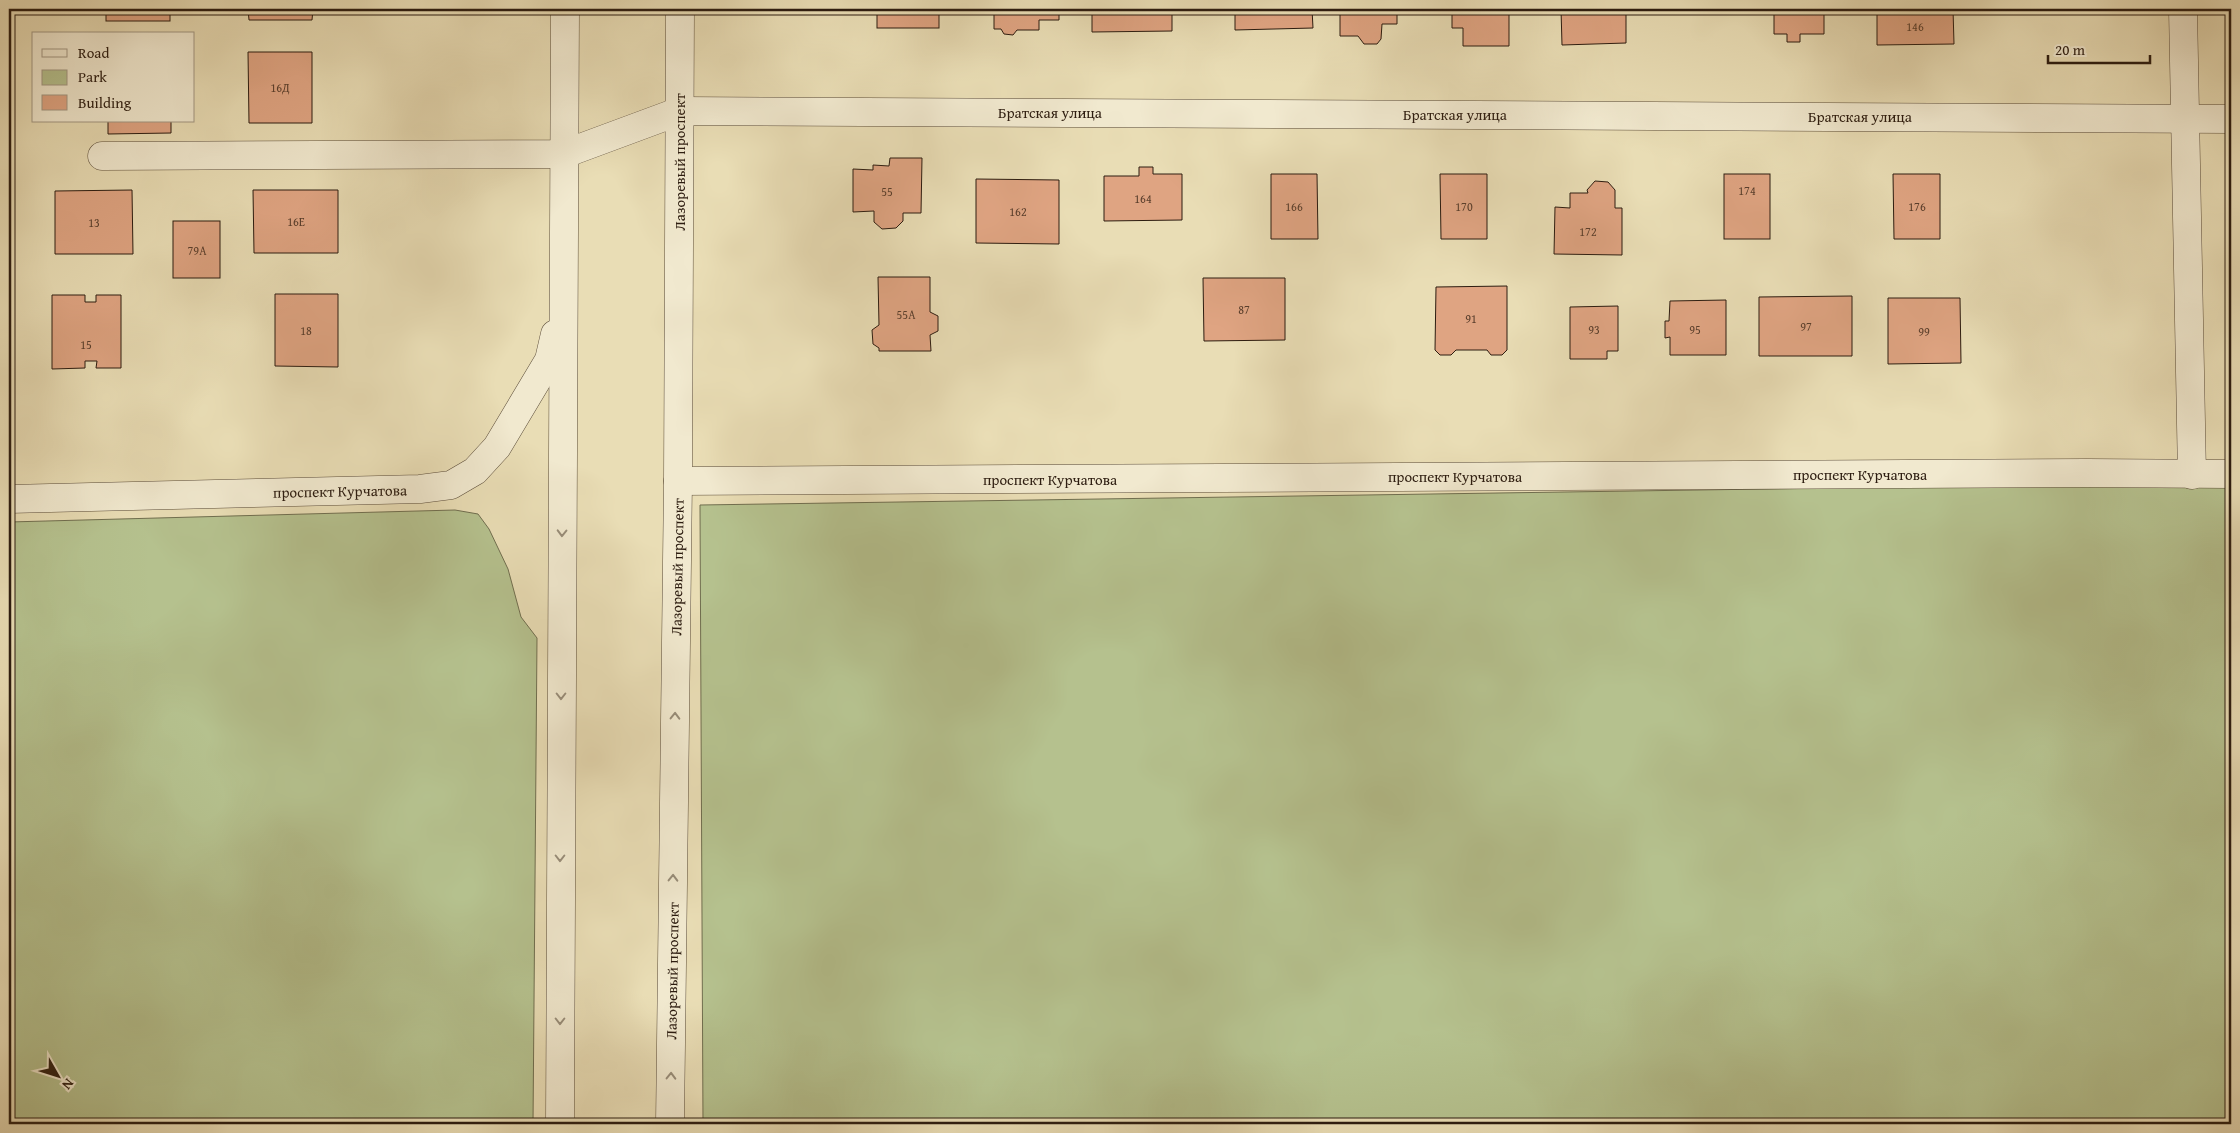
<svg xmlns="http://www.w3.org/2000/svg" width="2240" height="1133" viewBox="0 0 2240 1133" font-family="'Gentium Book Plus',serif">
<style>
.green{fill:#b5c18e;stroke:#706e4f}
.building{fill:#dfa482;stroke:#2c1c10}
.lines{fill:none;stroke-linecap:round;stroke-linejoin:round}
.minor-casing{stroke:#5b4c39;stroke-width:29}
.minor{stroke:#f1e9cf;stroke-width:28}
.oneway{stroke:#988d79}
.labels{text-anchor:middle;dominant-baseline:central;stroke-width:5;stroke-linejoin:round;paint-order:stroke}
.number-label{font-size:12px;fill:#593e2c}
.street-label{font-size:15px;fill:#2c1c10;stroke:#f1e9cf}
</style>
<rect width="100%" height="100%" fill="#e9ddb5"/>
<filter id="stains"><feTurbulence type="fractalNoise" baseFrequency=".004" numOctaves="4"/><feColorMatrix values="0 0 0 0 .2 0 0 0 0 .09 0 0 0 0 .02 0 0 0 .5 -.17"/></filter>
<radialGradient id="worn" r=".72"><stop offset=".6" stop-color="#630" stop-opacity="0"/><stop offset="1" stop-color="#630" stop-opacity=".3"/></radialGradient>
<g class="green">
<path d="M2231,482V1124H703L700,505Z"/>
<path d="M455,510L478,514L489,529L508,569L521,617L537,638L533,1124H9V522Z"/>
</g>
<g class="building">
<rect x="106" y="9" width="64" height="12"/>
<path d="M248,9H313L312,20H249Z"/>
<rect x="877" y="9" width="62" height="19"/>
<path d="M994,9H1059V20H1039V30H1017L1013,35L1004,34L1001,29H994Z"/>
<path d="M1092,9H1172V31L1092,32Z"/>
<path d="M1235,9H1312L1313,28L1235,30Z"/>
<path d="M1340,9H1397V24H1382L1381,39L1377,44H1364L1358,36H1340Z"/>
<path d="M1452,9H1509V46H1463V28H1452Z"/>
<path d="M1561,9H1626V43L1562,45Z"/>
<path d="M1774,9H1824V34H1800V42H1787V34H1774Z"/>
<path d="M1877,9H1953L1954,44L1877,45Z"/>
<path d="M248,52H312V123H249Z"/>
<path d="M108,121H171V133L108,134Z"/>
<path d="M890,158H922L921,213H903V221L896,228L882,229L874,222V211L853,212V169L873,170V165L889,166Z"/>
<path d="M1139,167H1153V174H1182V220L1104,221V176H1139Z"/>
<path d="M1271,174H1317L1318,239H1271Z"/>
<path d="M1440,174H1487V239H1441Z"/>
<rect x="1724" y="174" width="46" height="65"/>
<path d="M1893,174H1940V239H1894Z"/>
<path d="M976,179L1059,180V244L976,243Z"/>
<path d="M1595,181L1608,182L1615,190V208H1622V255L1554,254L1555,207L1570,208V193H1588L1587,190Z"/>
<path d="M132,190L133,254H55V191Z"/>
<path d="M253,190H338V253H254Z"/>
<rect x="173" y="221" width="47" height="57"/>
<path d="M878,277H930V312L938,316V331L930,335L931,351H879V348L873,344L872,330L879,325Z"/>
<path d="M1203,278H1285V340L1204,341Z"/>
<path d="M1507,286V350L1502,355H1491L1487,350H1456L1451,355H1440L1435,350L1436,287Z"/>
<path d="M275,294H338V367L275,366Z"/>
<path d="M52,295H85V302H96V295H121V368H96L97,361H85V368L52,369Z"/>
<path d="M1852,296V356H1759V297Z"/>
<path d="M1888,298H1960L1961,363L1888,364Z"/>
<path d="M1726,300V355H1670V337L1665,338V321H1669L1670,301Z"/>
<path d="M1618,306V351H1607V359H1570V307Z"/>
</g>
<g class="lines">
<g class="minor-casing">
<g id="minor">
<path d="M2183,9L2192,475"/>
<path d="M102,156L564,154L680,111L2231,119"/>
<path d="M678,481L2087,473L2231,474"/>
<path d="M9,499L420,489L451,485L475,471L497,447L549,360L555,334"/>
<path d="M560,1124L565,9"/>
<path d="M670,1124L678,481L680,9"/>
</g>
</g>
<use href="#minor" class="minor"/>
</g>
<defs><path id="oneway-chevron" d="M-2-3.5L2.5 0L-2 3.5" fill="none" stroke-width="1.6" stroke-linecap="round" stroke-linejoin="round" transform="scale(1.25)"/></defs>
<g class="oneway">
<use href="#oneway-chevron" transform="translate(562 533) rotate(91)"/>
<use href="#oneway-chevron" transform="translate(561 696) rotate(90)"/>
<use href="#oneway-chevron" transform="translate(675 716) rotate(-89)"/>
<use href="#oneway-chevron" transform="translate(560 858) rotate(90)"/>
<use href="#oneway-chevron" transform="translate(673 878) rotate(-89)"/>
<use href="#oneway-chevron" transform="translate(560 1021) rotate(90)"/>
<use href="#oneway-chevron" transform="translate(671 1076) rotate(-89)"/>
</g>
<g class="labels">
<g class="number-label">
<text x="1915" y="26">146</text>
<text x="280" y="87">16Д</text>
<text x="1747" y="190">174</text>
<text x="887" y="191">55</text>
<text x="1143" y="198">164</text>
<text x="1294" y="206">166</text>
<text x="1464" y="206">170</text>
<text x="1917" y="206">176</text>
<text x="1018" y="211">162</text>
<text x="296" y="221">16Е</text>
<text x="94" y="222">13</text>
<text x="1588" y="231">172</text>
<text x="197" y="250">79А</text>
<text x="1244" y="309">87</text>
<text x="906" y="314">55А</text>
<text x="1471" y="318">91</text>
<text x="1806" y="326">97</text>
<text x="1594" y="329">93</text>
<text x="1695" y="329">95</text>
<text x="306" y="330">18</text>
<text x="1924" y="331">99</text>
<text x="86" y="344">15</text>
</g>
<g class="street-label">
<text x="1050" y="112">Братская улица</text>
<text x="1455" y="114">Братская улица</text>
<text x="1860" y="116">Братская улица</text>
<text transform="translate(679 162) rotate(-90)">Лазоревый проспект</text>
<text x="1860" y="474">проспект Курчатова</text>
<text x="1455" y="476">проспект Курчатова</text>
<text x="1050" y="479">проспект Курчатова</text>
<text transform="translate(340 491) rotate(-1)">проспект Курчатова</text>
<text transform="translate(677 567) rotate(-89)">Лазоревый проспект</text>
<text transform="translate(672 971) rotate(-89)">Лазоревый проспект</text>
</g>
</g>
<rect width="2240" height="1133" fill="none" stroke="#e9ddb5" stroke-width="30"/>
<rect x="10" y="10" width="2220" height="1113" fill="none" stroke="#2c1c10" stroke-width="2.5"/>
<rect x="15" y="15" width="2210" height="1103" fill="none" stroke="#2c1c10"/>
<rect x="32" y="32" width="162" height="90" fill="#f1e9cf" stroke="#a29783"/>
<rect x="42" y="49" width="25" height="8" fill="#f1e9cf" stroke="#a29783"/>
<text x="78" y="58" font-size="15" fill="#2c1c10">Road</text>
<rect x="42" y="70" width="25" height="15" fill="#b5c18e" stroke="#a29783"/>
<text x="78" y="82" font-size="15" fill="#2c1c10">Park</text>
<rect x="42" y="95" width="25" height="15" fill="#dfa482" stroke="#a29783"/>
<text x="78" y="108" font-size="15" fill="#2c1c10">Building</text>
<g transform="translate(58 1076) rotate(129)" stroke="#f1e9cf" stroke-width="4" paint-order="stroke">
<path d="M0-4L9 19L0 12L-9 19Z" fill="#2c1c10"/>
<text y="-8" font-size="14" font-weight="bold" text-anchor="middle" fill="#2c1c10">N</text>
</g>
<path d="M2048 55v8h102v-8" fill="none" stroke="#2c1c10" stroke-width="2.5"/>
<text x="2055" y="55" font-size="15" fill="#2c1c10" stroke="#f1e9cf" stroke-width="4" paint-order="stroke">20 m</text>
<rect width="100%" height="100%" filter="url(#stains)"/>
<rect width="100%" height="100%" fill="url(#worn)"/>
</svg>
